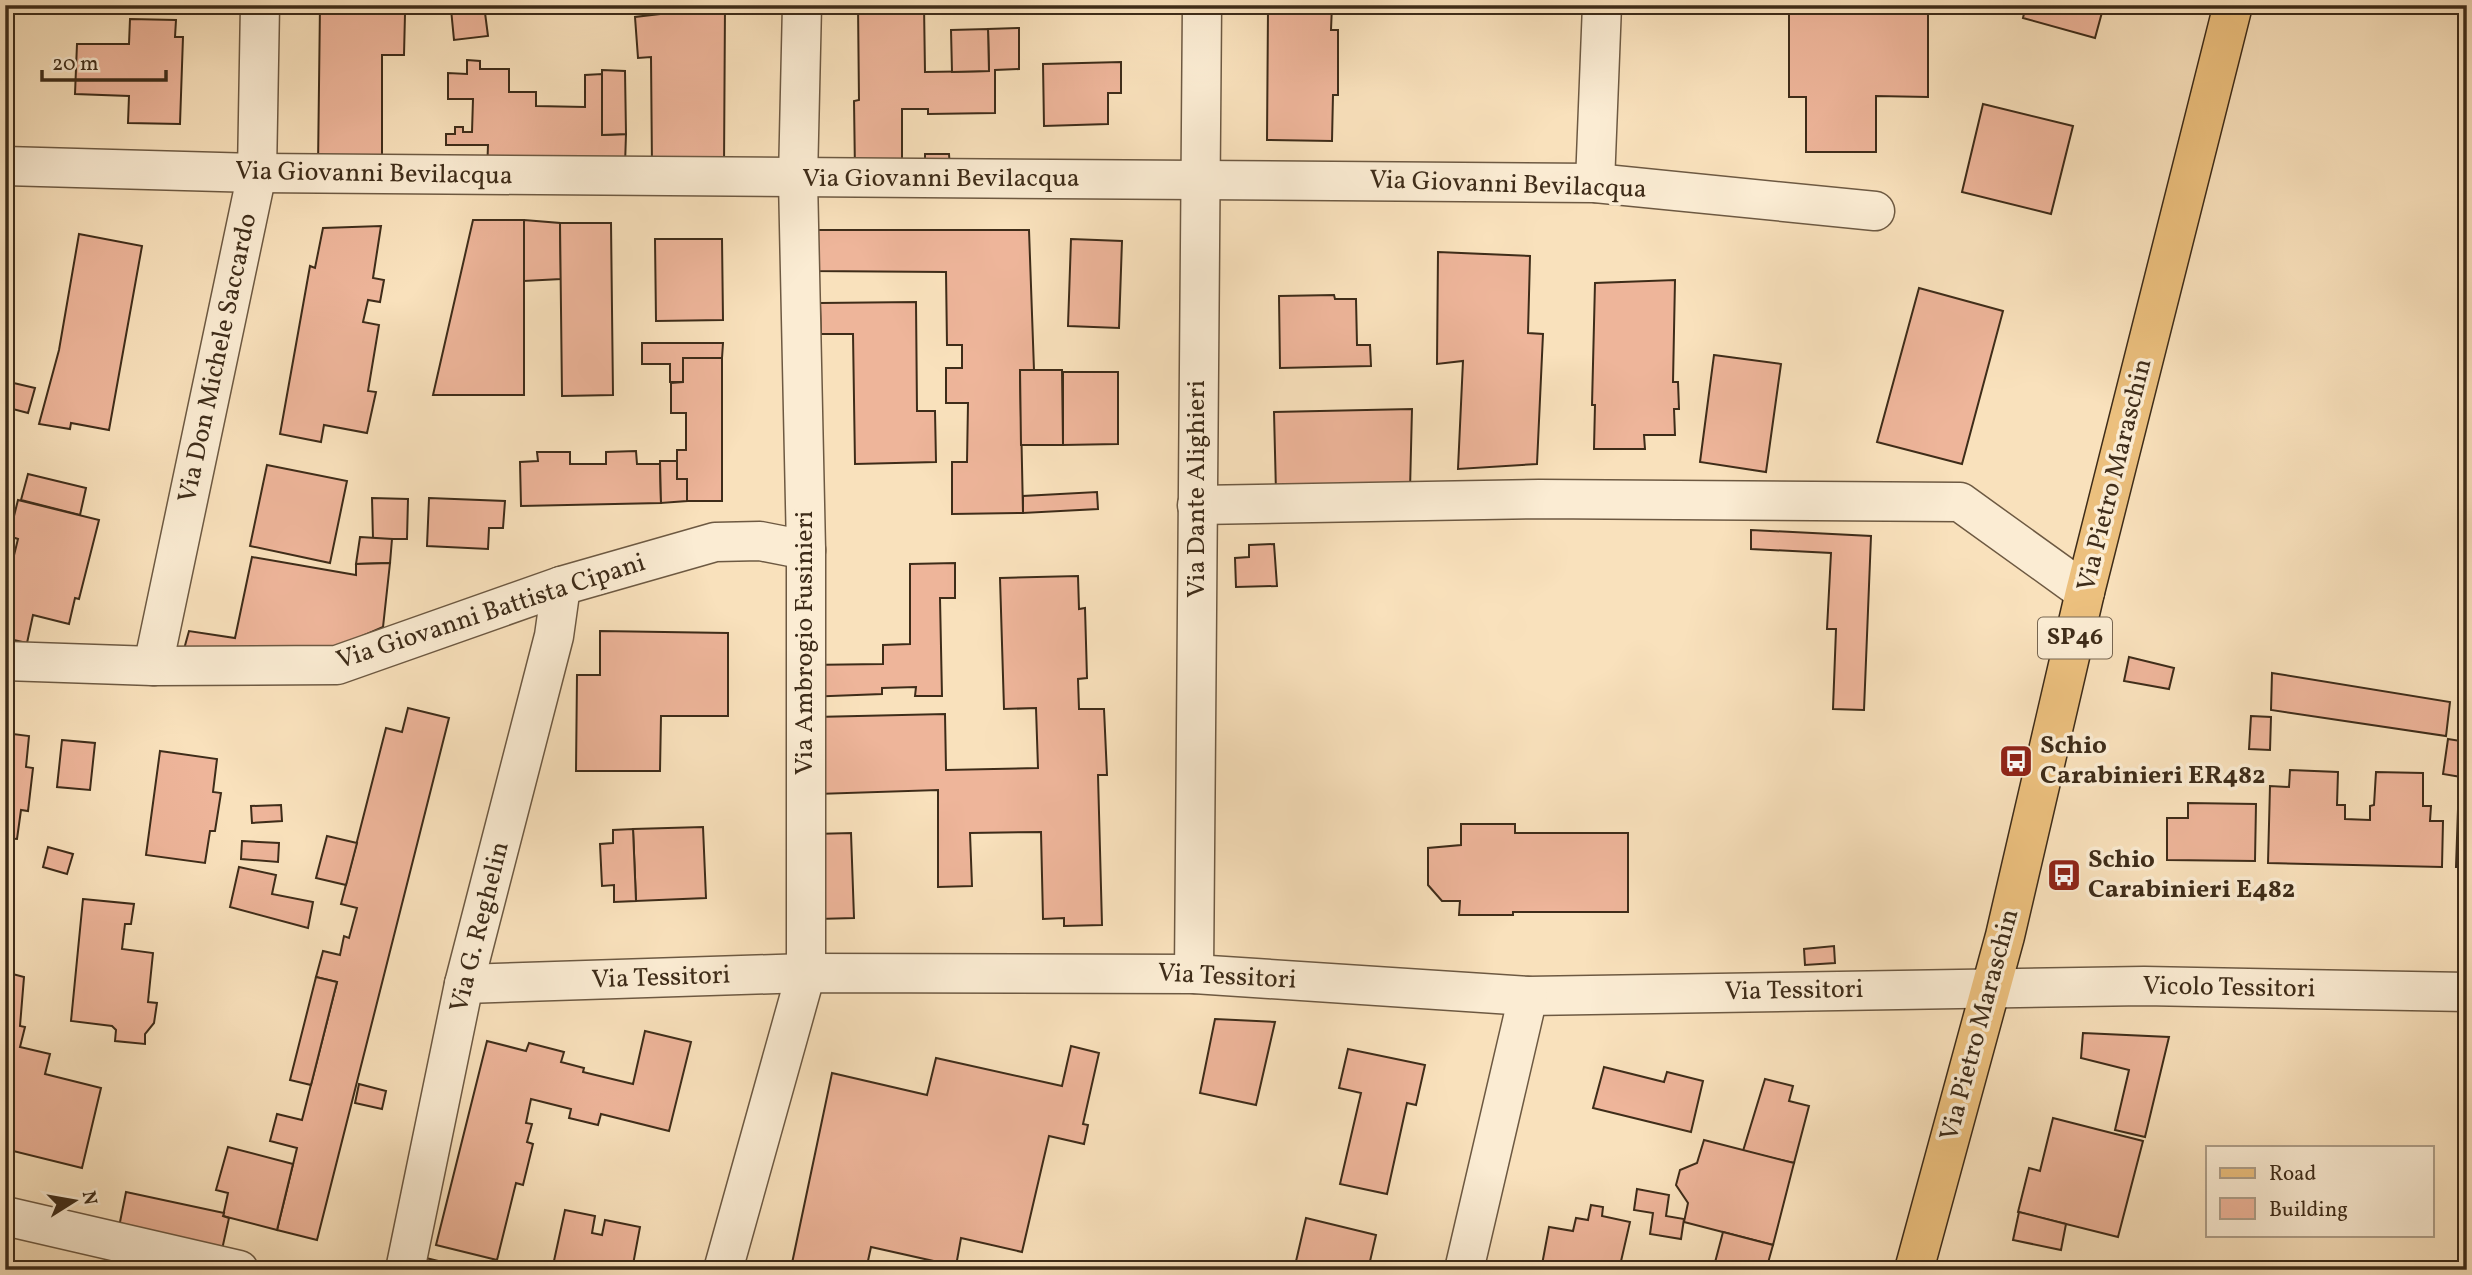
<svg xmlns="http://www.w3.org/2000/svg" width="2472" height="1275" viewBox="0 0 2472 1275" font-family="Vollkorn,serif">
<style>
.building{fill:#eeb59a;stroke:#3e2c19;stroke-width:2}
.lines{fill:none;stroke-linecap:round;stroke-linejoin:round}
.street-casing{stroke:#6d5942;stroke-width:41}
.primary-casing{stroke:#3e2c19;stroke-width:41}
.street{stroke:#fbecd3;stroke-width:38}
.primary{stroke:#ecc07e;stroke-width:38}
.labels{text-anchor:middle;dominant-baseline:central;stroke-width:7;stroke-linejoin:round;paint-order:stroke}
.shield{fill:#fbecd3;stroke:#776651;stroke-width:2}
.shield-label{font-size:24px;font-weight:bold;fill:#3e2c19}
.street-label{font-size:26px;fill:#3e2c19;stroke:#fbecd3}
.poi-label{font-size:26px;font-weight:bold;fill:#3e2c19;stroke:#fbecd3;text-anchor:start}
</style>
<rect width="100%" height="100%" fill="#f9e1bc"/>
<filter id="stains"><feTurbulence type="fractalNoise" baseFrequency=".00286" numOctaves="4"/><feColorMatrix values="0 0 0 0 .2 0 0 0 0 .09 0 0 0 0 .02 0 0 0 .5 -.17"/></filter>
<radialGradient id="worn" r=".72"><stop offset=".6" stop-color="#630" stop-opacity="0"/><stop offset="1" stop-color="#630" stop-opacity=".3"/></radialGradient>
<g class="building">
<path d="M320,5H382V14H405L404,55H382V167L318,166Z"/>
<path d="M484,5L488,36L454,40L451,9Z"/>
<path d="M668,5H725L724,167H652L651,57L638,58L635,17L668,13Z"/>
<path d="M858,5H924L925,72L989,71L988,29L1019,28V69L995,70V113L928,114V109H902V171L855,172L854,101L859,100Z"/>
<path d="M1307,5H1332L1331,30H1338V95H1333L1332,141L1267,140L1268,10Z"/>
<path d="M2026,5H2104L2095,38L2023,18Z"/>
<path d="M1789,13H1928V97L1876,96V152H1806V97H1789Z"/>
<path d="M130,19L176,20L175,37H183L180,124L128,123L129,96L75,94L77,44H129Z"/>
<path d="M988,29L989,71L952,72L951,30Z"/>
<path d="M467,60L480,61V69H509V92H536V106L585,107V75L602,74V135L626,134L625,165L487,173L488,145H446V134H455V127H463V132H472L473,99H448V73L467,74Z"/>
<path d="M1121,62V93H1108V124L1044,126L1043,64Z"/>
<path d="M602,70L625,71L626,134L602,135Z"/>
<path d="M1983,104L2073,126L2051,214L1962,192Z"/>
<path d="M925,154H949L950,169L925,170Z"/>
<path d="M473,220H524V395H433Z"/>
<path d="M524,220L560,223L561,279L524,281Z"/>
<path d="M560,223H611L613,395L562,396Z"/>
<path d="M381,226L373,278L384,280L380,302L368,300L363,322L379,325L368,391L376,392L367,433L324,425L321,442L280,434L310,266L315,268L323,228Z"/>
<path d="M808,230H1029L1034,370H1020L1023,513L952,514V462H967L968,403H946V368H962V345H947L946,272L809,271Z"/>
<path d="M79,234L142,246L109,430L71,423L70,429L39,424L59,350Z"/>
<path d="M655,239H722L723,320L656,321Z"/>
<path d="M1071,239L1122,241L1119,328L1068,326Z"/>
<path d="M1438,252L1530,256L1528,333L1543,334L1537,464L1458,469L1463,361L1437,364Z"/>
<path d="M1675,280L1673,382H1678L1679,409H1674L1675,435H1644L1645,449H1594L1595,405H1592L1595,283Z"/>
<path d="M1919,288L2003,311L1962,464L1877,442Z"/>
<path d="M1334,295L1335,299H1356L1357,345H1370L1371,366L1280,368L1279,296Z"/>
<path d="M916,302L917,411H935L936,462L855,464L853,334H821L820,303Z"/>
<path d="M642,343H723L722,358H683V382H670V364H642Z"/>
<path d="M1714,355L1781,364L1766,472L1700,462Z"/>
<path d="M683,358H722V501H687V479H677V450H686V413H671V383L683,382Z"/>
<path d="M1020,370H1062L1063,445H1021Z"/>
<path d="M1063,372H1118V444L1063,445Z"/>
<path d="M5,381L35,388L28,413L5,407Z"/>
<path d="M1412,409L1410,490L1276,493L1274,412Z"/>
<path d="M636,451L637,464H660L661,503L521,506L520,462L538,461L537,452H570V464H606V452Z"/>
<path d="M660,461H677V479H687V501L661,503Z"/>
<path d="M267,465L347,481L330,563L250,546Z"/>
<path d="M28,474L86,488L80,515L21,500Z"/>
<path d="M1097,492L1098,509L1023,513V496Z"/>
<path d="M372,498L408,499L407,539H373Z"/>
<path d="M429,498L505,501L503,528H489L488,549L427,546Z"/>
<path d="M18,500L99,520L79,599L75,598L69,624L33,615L27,643L5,638V592L18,539L9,536Z"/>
<path d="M1751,530L1871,536L1864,710L1833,709L1836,629H1827L1831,553L1751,549Z"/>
<path d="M360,537L392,539L390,563L356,564Z"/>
<path d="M1274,544L1277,586L1236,587L1235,558L1249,557V545Z"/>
<path d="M252,557L356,575V564L390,563L383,627L319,655L181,660L189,631L235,638Z"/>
<path d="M955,563V598H940L942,696H915L916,687L882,688V694L805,697V665L883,664V645L910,644V564Z"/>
<path d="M1078,576L1079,609L1085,608L1087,678L1078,679L1079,709H1104L1107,775H1098L1102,925L1064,926V918L1043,919L1041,832L970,833L972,886L938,887V790L817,794L815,717L945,714L946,770L1038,768L1036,708L1004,709L1000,578Z"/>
<path d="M600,631L728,633V716H661L660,771H576L577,675H600Z"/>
<path d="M2129,657L2174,668L2169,689L2124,681Z"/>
<path d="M2272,673L2450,702L2446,736L2271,710Z"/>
<path d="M408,708L449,718L317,1240L277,1230L297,1148L270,1141L277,1114L302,1120L337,982L316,977L323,951L340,955L344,936L349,938L357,908L341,904L386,728L402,732Z"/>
<path d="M2251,716L2271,717L2270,750L2249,749Z"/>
<path d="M5,733L29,736L26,767L33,768L28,811L21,810L17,839L5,838Z"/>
<path d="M2448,739L2467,742V778L2443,774Z"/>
<path d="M62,740L95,743L90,790L57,787Z"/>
<path d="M160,751L217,759L213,792L221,793L215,831H210L205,863L146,855Z"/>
<path d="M2290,770L2338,772L2337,805H2345V819L2370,820V806L2374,805L2376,772L2423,773V806H2431L2430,821H2443L2442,867L2268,863L2270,786L2289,787Z"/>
<path d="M2188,803L2256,804L2255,861L2167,860V818H2188Z"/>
<path d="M281,805L282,821L252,823L251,806Z"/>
<path d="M2458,809L2467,810V867H2456Z"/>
<path d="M1461,824H1515V833H1628V912H1513V915H1459L1460,901H1442L1428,885V848L1461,845Z"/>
<path d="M703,827L706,898L636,901L633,829Z"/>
<path d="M633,829L636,901L614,902V885L602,886L600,844L613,843V830Z"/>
<path d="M851,833L854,918L818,919L814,834Z"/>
<path d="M327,836L357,843L346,885L316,878Z"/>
<path d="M242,841L279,843L278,862L241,859Z"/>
<path d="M48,847L73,854L67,874L43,867Z"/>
<path d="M239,867L276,875L272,894L313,902L308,928L230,907Z"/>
<path d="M83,899L134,904L131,924H125L122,949L153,953L148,1002L157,1003L154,1023L145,1034V1044L115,1041L116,1030L112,1026L71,1021Z"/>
<path d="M1834,946L1835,963L1805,965L1804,949Z"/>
<path d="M5,972L24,977L20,1026L25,1027L20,1047L50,1054L45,1074L101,1088L82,1168L5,1149V1126L11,1104L5,1102Z"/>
<path d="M316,977L337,982L311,1085L290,1080Z"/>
<path d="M1215,1019L1275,1022L1256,1105L1200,1093Z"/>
<path d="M645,1031L691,1042L669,1131L601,1114L598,1125L569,1118L571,1109L531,1099L526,1123L532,1124L527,1142L533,1144L523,1185L516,1183L497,1260L436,1245L487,1041L526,1051L529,1043L564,1052L561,1062L584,1068L583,1072L633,1084Z"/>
<path d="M2083,1033L2169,1037L2145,1137L2115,1130L2129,1070L2081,1058Z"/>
<path d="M1071,1046L1099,1053L1083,1124L1088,1125L1084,1144L1049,1136L1022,1252L961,1238L956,1266L871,1247L866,1270H780L781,1266L791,1268L832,1073L927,1095L936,1058L1062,1086Z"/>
<path d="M1348,1049L1425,1065L1416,1105L1407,1103L1387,1194L1340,1184L1361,1093L1339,1088Z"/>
<path d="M1604,1067L1664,1082L1667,1072L1703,1081L1691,1132L1593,1108Z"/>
<path d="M1765,1079L1793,1086L1789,1101L1809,1106L1794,1163L1743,1151Z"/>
<path d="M359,1084L386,1091L382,1109L355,1103Z"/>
<path d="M2053,1118L2143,1141L2118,1237L2018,1212L2029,1168L2040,1171Z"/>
<path d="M1704,1140L1794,1163L1773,1245L1684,1222L1688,1203L1676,1185L1680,1170L1697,1163Z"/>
<path d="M228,1147L293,1164L277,1230L223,1216L228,1193L216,1190Z"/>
<path d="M1637,1189L1669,1195L1666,1216L1684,1219L1681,1239L1650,1234L1653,1213L1634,1210Z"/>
<path d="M126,1192L224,1213L223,1216L229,1218L221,1254L118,1232Z"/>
<path d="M1591,1205L1603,1207L1602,1216L1630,1222L1619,1270H1541L1549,1227L1573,1231L1576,1218L1588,1220Z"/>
<path d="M565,1210L595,1216L592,1233L602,1235L605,1220L640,1227L632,1270H552Z"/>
<path d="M2019,1212L2066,1224L2061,1250L2013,1240Z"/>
<path d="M1306,1218L1376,1235L1368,1270H1294Z"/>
<path d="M1723,1232L1773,1245L1766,1270H1713Z"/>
<path d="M426,1258L463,1267L462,1270H423Z"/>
</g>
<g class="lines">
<g class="street-casing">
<g id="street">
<path d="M5,166L257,173L1595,183L1875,211"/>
<path d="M1595,183L1602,5"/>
<path d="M1197,505L1539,499L1960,502L2085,592"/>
<path d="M5,661L153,666L337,665L561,586L715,542L760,541L806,550"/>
<path d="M153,666L257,173L260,5"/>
<path d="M1194,974L1202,5"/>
<path d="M464,984L806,973L1194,974L1528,996L2144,986L2467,992"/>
<path d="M5,1216L239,1270"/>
<path d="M405,1270L464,984L554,636L561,586"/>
<path d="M723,1270L806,973V550L798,179L802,5"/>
<path d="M1464,1270L1528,996"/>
</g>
</g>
<g class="primary-casing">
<path id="primary" d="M1914,1270L2005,936L2085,592L2233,5"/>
</g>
<use href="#street" class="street"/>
<use href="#primary" class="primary"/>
</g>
<defs>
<g id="bus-square" transform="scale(1.75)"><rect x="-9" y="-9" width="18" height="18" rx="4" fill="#8f2418" stroke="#fbecd3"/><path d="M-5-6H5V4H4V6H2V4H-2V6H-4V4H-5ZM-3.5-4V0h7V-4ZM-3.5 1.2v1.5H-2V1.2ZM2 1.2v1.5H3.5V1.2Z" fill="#fff"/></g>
</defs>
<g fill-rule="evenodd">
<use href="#bus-square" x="2016" y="761"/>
<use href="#bus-square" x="2064" y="875"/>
</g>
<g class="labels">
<rect class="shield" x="2038" y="617.5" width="74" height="41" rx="5"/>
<g class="shield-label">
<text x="2075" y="638">SP46</text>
</g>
<g class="street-label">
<text transform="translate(374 174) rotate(1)">Via Giovanni Bevilacqua</text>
<text x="941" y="179">Via Giovanni Bevilacqua</text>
<text transform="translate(1508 185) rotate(2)">Via Giovanni Bevilacqua</text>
<text transform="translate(218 358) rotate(-78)">Via Don Michele Saccardo</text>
<text transform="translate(2115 475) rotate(-76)">Via Pietro Maraschin</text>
<text transform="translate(1197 489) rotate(-90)">Via Dante Alighieri</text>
<text transform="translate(491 612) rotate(-18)">Via Giovanni Battista Cipani</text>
<text transform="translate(805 643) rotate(-90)">Via Ambrogio Fusinieri</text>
<text transform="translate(480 927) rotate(-76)">Via G. Reghelin</text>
<text transform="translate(1227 977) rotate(3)">Via Tessitori</text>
<text transform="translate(661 978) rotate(-2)">Via Tessitori</text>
<text transform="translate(2229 988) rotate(1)">Vicolo Tessitori</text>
<text transform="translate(1794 991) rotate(-1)">Via Tessitori</text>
<text transform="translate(1980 1025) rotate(-75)">Via Pietro Maraschin</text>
</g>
<g class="poi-label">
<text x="2040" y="746">Schio<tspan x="2040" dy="30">Carabinieri ER482</tspan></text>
<text x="2088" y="860">Schio<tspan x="2088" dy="30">Carabinieri E482</tspan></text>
</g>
</g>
<rect width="2472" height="1275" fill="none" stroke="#f9e1bc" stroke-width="28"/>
<rect x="7" y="7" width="2458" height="1261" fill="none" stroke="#3e2c19" stroke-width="3.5"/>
<rect x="14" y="14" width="2444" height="1247" fill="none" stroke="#3e2c19" stroke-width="2"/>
<rect x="2206" y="1146" width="228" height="91" fill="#fbecd3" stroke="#af9f89" stroke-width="2"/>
<rect x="2220" y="1168" width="35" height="10" fill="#ecc07e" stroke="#af9f89" stroke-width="2"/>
<text x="2269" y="1180" font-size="21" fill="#3e2c19">Road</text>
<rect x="2220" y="1198" width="35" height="21" fill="#eeb59a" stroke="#af9f89" stroke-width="2"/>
<text x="2269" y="1216" font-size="21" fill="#3e2c19">Building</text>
<g transform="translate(74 1201) rotate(79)" stroke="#fbecd3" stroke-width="5" paint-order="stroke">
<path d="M0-5L12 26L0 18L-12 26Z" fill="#3e2c19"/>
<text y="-10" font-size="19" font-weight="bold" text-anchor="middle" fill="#3e2c19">N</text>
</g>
<path d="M42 70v10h124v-10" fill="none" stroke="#3e2c19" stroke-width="3.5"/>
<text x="52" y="70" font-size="21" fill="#3e2c19" stroke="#fbecd3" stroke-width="5" paint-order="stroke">20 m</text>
<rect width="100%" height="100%" filter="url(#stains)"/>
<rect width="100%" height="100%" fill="url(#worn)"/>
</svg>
